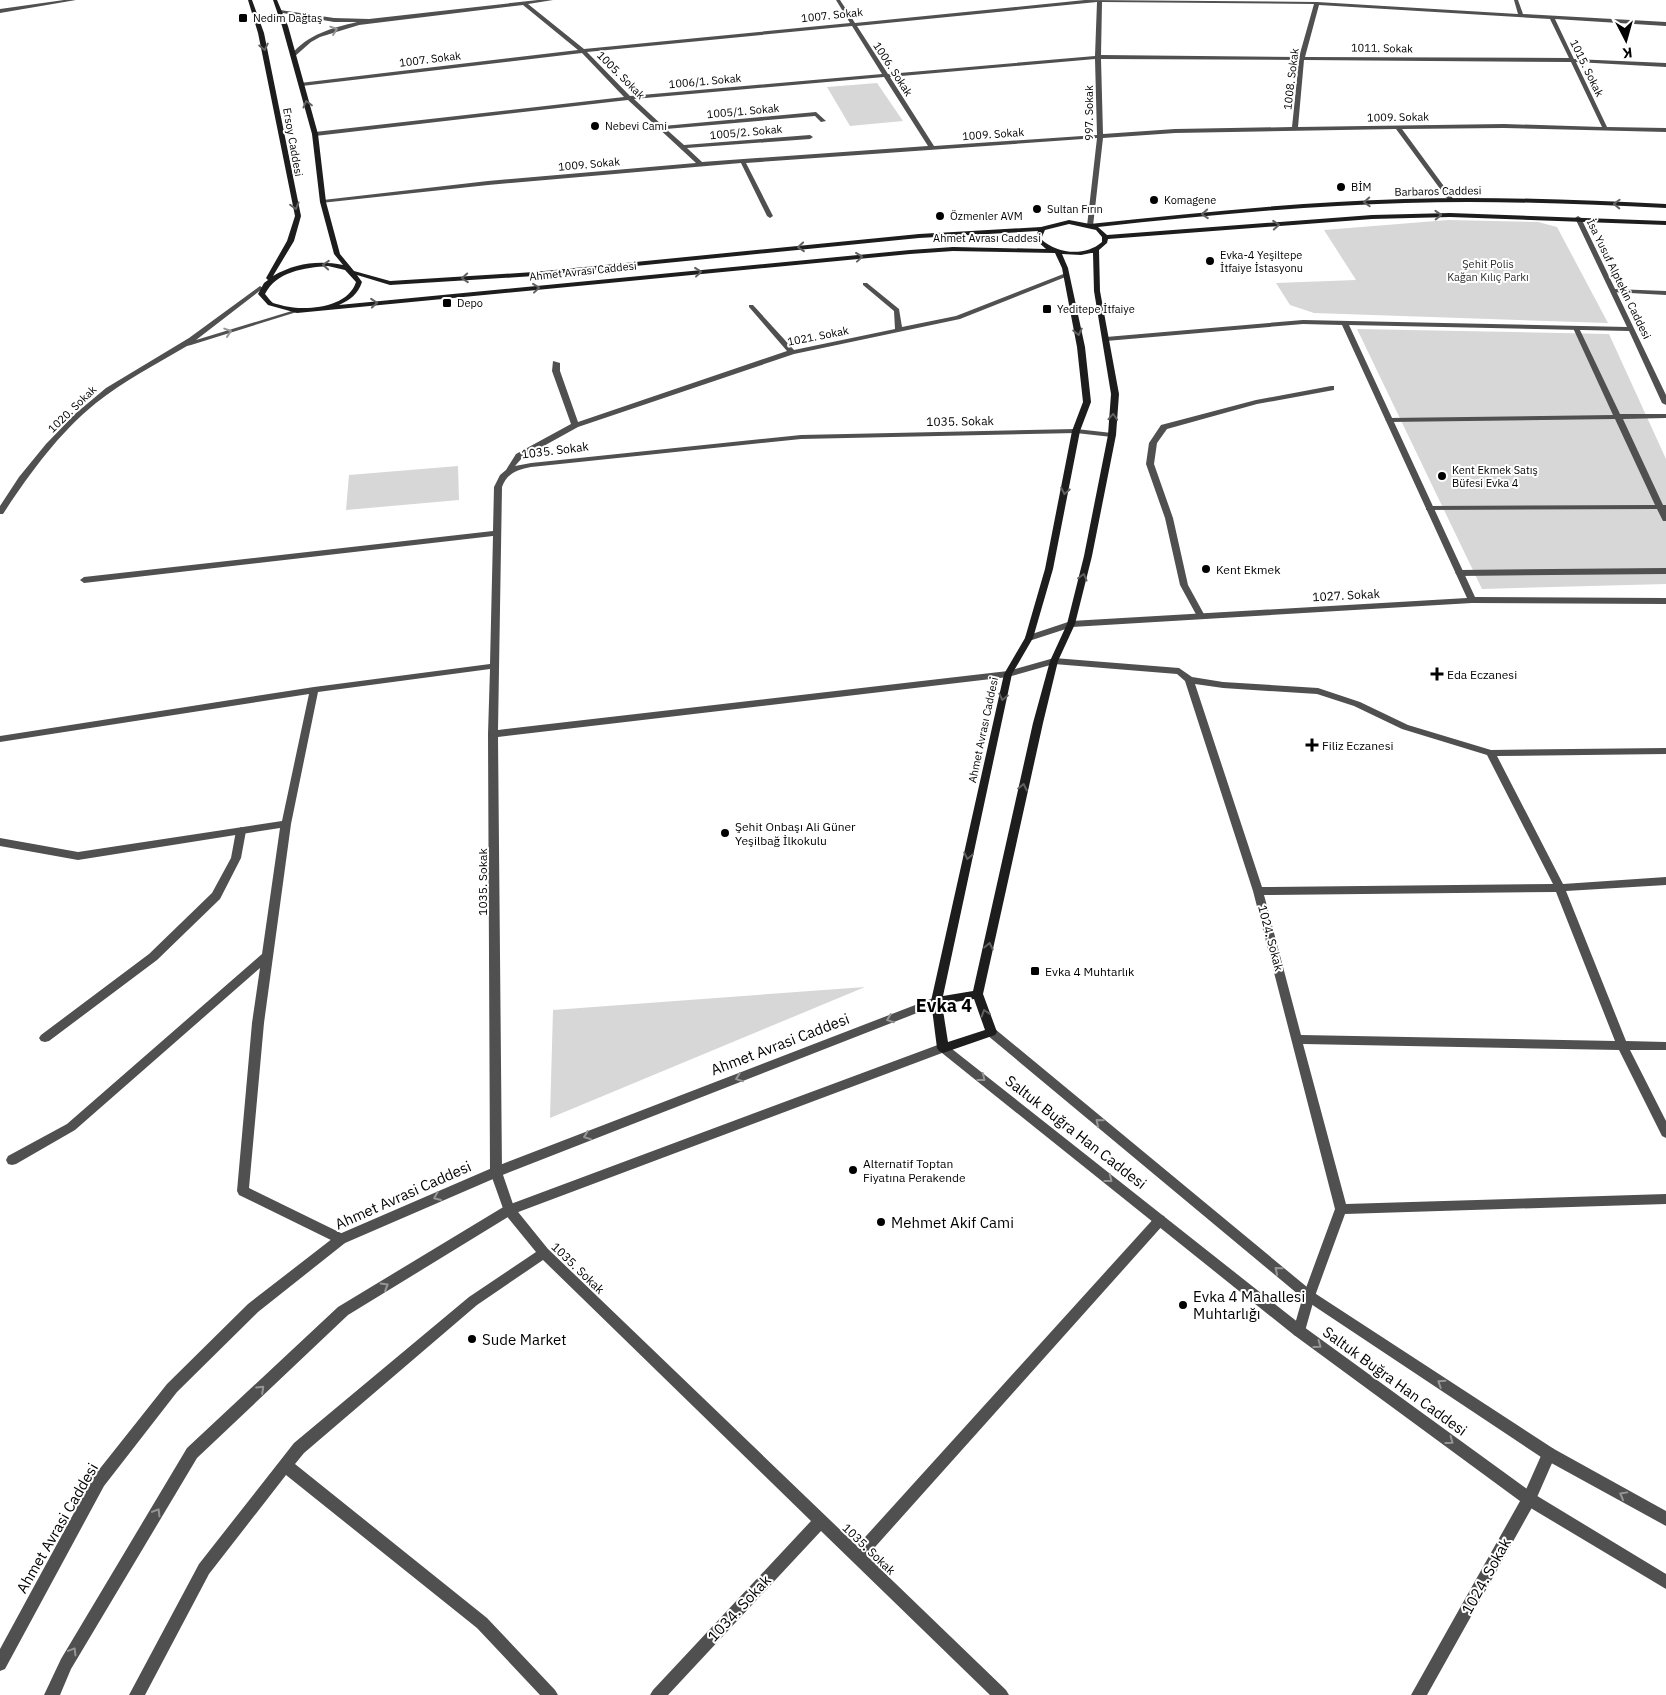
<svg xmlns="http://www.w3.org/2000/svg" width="1666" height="1695" viewBox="0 0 1666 1695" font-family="'IBM Plex Sans',sans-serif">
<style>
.green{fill:#d7d7d7}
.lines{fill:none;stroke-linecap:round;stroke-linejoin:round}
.service{fill:#505050;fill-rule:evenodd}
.minor{fill:#505050;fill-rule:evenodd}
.tertiary{fill:#505050;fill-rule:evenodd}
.secondary{fill:#1d1d1d;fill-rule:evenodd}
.oneway{stroke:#969696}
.oneway2{stroke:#616161}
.poi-dot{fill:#000;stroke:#fff;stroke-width:2}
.labels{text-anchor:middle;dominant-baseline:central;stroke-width:4;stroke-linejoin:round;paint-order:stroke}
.far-street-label{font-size:11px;fill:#000;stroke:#fff}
.far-poi-label{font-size:11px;fill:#000;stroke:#fff;text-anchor:start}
.far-park-label{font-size:11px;fill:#2e2e2e;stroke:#fff}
.street-label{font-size:12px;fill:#000;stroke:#fff}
.poi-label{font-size:12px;fill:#000;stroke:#fff;text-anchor:start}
.near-street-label{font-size:15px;fill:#000;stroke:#fff}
.near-poi-label{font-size:15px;fill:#000;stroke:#fff;text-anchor:start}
.district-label{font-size:18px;font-weight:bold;fill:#000;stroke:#fff}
</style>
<rect width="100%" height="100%" fill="#fff"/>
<g class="green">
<path d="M877,83L903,121L850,126L827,87Z"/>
<path d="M1448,220L1538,222L1557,227L1608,323L1314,313L1290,305L1276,283L1356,280L1324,230Z"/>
<path d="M1357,329L1609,334L1666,459V584L1482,589Z"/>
<path d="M458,466L459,500L346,510L349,475Z"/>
<path d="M865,987L550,1118L553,1010Z"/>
</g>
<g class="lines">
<g class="service">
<path d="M1614,289L1666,291V295L1612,292L1611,291Z"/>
<path d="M1576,326L1579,328L1620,414H1666V418L1623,419L1663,505H1666V521H1663L1657,509L1426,510V506H1429L1655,505L1615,419L1389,422L1385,420L1389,418L1613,415L1573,328Z"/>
<path d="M1331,386H1334V390L1257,404L1167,429L1157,443L1154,464L1173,518L1188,585L1205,616L1201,619L1198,618L1180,585L1165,518L1146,464L1149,443L1161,425L1256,400Z"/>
<path d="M1666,568V574L1459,576L1455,573L1459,570Z"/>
<path d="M241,827L246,831L241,858L220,899L157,960L49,1041L45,1042L41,1041L39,1038L41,1035L149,954L212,893L231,858L236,831Z"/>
</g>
<g class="minor">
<path d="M64,0H76L0,13V9Z"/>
<path d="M538,0H553L528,4L584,49L850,23L836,0H840L855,23L1085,0L1317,2L1518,14L1514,0H1518L1523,14L1666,22V26L1555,19L1574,59L1666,63V67L1576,62L1607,127L1666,128V132L1504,128L1402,129L1454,200L1451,202L1449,201L1396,129L1175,133L1103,138L1093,226L1090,228L1087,226L1097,138L746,163L773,216L770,218L767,216L741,163L488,185L321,203L320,202L323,200L488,181L696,163L628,100L315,136L312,134L315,132L624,97L582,53L302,86L299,84L300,83L578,50L523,5L359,25L320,37L311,42L294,57L291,55C308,34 332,28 357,22H334L277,12L280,10L334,18L369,19ZM1097,2L1095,56L888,74L857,26ZM1102,2L1314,4L1299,57L1101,55ZM1319,5L1550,19L1569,58L1305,57ZM852,26L882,74L630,96L587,52ZM1095,59L1097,135L934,146L890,77ZM1101,59L1299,60L1292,127L1175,129L1103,134ZM1304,60L1571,62L1602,127L1504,124L1298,127ZM884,77L928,146L702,162L687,148L810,139L813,137L810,135L684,145L666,129L815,116L821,122L826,121L816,112L663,126L634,99Z"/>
<path d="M1578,216L1581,218L1666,395V405L1662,403L1629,331L1349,325L1475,597L1666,598V604L1472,603L1072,627L1032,640H1026L1025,638L1026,636L1071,621L1467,598L1342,325L1303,324L1106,341L1103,339L1106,337L1303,320L1627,327L1575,218Z"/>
<path d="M1066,273L1068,274V276L960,319L794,354L578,427L522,458L515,466L531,463L801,435L1076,429L1112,433L1116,435L1112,437L1076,433L801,439L531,467C517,470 507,473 502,487L498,730L1008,671L1054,658L1179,668L1192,677L1223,682L1318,688L1360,702L1408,725L1491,750L1666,748V754L1497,756L1563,884L1666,877V885L1566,891L1626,1041L1666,1042V1050H1630L1666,1121V1138L1662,1136L1619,1050L1303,1044L1346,1204L1666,1194V1204L1345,1214L1315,1296L1305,1331L1304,1335L1299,1337L1294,1335L1293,1331L1303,1296L1335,1209L1253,891L1185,681L1177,674L1054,664L1008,677L498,737L502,1172L514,1207L548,1249L857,1546L1156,1216L1160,1215L1164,1216L1166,1220L1164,1224L867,1556L1006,1690L1009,1695H990L821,1531L668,1695H650L653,1690L811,1521L543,1260L477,1305L304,1453L295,1464L487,1618L555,1690L558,1695H540L477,1628L286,1475L209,1574L145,1695H129L199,1564L294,1443L469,1297L536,1252L505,1214L490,1172L488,734L490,669L318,692L291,824L264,1023L249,1188L345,1235L347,1239L345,1243L341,1244L337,1243L239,1195L237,1191L252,1023L260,968L75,1130L16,1164L12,1165L8,1164L6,1160L8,1156L67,1124L262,954L280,828L78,860L0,846V838L78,852L282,821L309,694L0,742V736L314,687L490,664L493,536L84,583L80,580L84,577L493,531L494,487L500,475L506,470L516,454L571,424L552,371L553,361L560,363V371L578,422L787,351L749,307V305H753L794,350L895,329L894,311L863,285V283H867L899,309L902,327L956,316ZM1195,684L1223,688L1317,694L1354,706L1402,729L1487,755L1553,884L1262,887ZM1556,892L1615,1041L1301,1035L1264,895Z"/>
<path d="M260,286L263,288L262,289L196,340L295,310L300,311L191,345L187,346C156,364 124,381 96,403C58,434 30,473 3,514H0V506L19,477L46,444L75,414L106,388L189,338Z"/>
<path d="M1549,1447L1554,1449L1556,1454L1534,1504L1427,1695H1411L1524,1494L1544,1449Z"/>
</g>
<g class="tertiary">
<path d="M936,997L940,998L941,1001L940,1004L500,1176L345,1243L258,1312L177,1392L104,1486L5,1669L0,1671V1649L94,1476L167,1384L248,1304L337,1235L492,1168Z"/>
<path d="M991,1028L995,1029L1313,1292L1554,1449L1666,1511V1526L1544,1459L1305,1300L987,1035L985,1032L987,1029Z"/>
<path d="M943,1043L947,1045L1304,1327L1534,1494L1666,1574V1589L1524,1504L1294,1335L942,1053L513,1214L348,1315L197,1458L71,1669L60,1695H44L61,1659L187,1448L338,1307L505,1206Z"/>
</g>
<path class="secondary" d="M248,0H252L264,33L301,216L294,241L273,276C295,263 319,260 343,265L334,254L320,202L312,134L282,26L273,0H277L288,26L318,134L326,202L340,254L354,271L390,281L534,272L919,234L1041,227L1069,220L1090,224C1194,213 1299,202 1404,199C1491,196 1579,200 1666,204V208C1579,204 1492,200 1405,203C1302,206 1200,216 1098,227L1107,235L1372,215L1450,213L1666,221V225L1450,217L1372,219L1108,239L1107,243L1099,250L1100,291L1119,394L1116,435L1092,556L1075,624L1058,661L1043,723L983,994L997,1032L995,1035L943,1053L939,1051L937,1048L931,1001L1004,674L1025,638L1045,569L1072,431L1083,402L1077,347L1062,268L1055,253L953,251L910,254L297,313L268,305L258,294L264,283L268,280L266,278L287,241L295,216L258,33ZM1069,224L1096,230L1102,237V242C1085,257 1057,254 1041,239L1045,230ZM1038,231L1035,239L1046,249L953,247L910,250L339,305C350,300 358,294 362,282L357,275L390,285L534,276L919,238ZM1091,253H1093L1094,291L1111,394L1108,435L1084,556L1067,624L1050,661L1033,723L973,991L943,996L1012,674L1033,638L1053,569L1080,431L1091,402L1085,347L1068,268L1062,254L1081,255ZM328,266L345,270L356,282C348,308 306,311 284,306C281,305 276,304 273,303C270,301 267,296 265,294C277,271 304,268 328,266ZM974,999L985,1030L948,1042L942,1004Z"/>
</g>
<defs><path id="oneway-chevron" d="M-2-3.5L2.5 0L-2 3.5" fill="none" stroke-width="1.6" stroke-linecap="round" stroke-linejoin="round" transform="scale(1.25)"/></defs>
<g class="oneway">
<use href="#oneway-chevron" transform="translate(334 30) rotate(-19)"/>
<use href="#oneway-chevron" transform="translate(228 332) rotate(-18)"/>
<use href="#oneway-chevron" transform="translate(890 1019) rotate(159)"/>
<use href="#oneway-chevron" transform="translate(739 1078) rotate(159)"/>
<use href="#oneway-chevron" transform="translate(982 1078) rotate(38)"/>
<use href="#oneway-chevron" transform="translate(1099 1122) rotate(-140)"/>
<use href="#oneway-chevron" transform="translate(587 1136) rotate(159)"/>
<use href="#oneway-chevron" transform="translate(1109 1179) rotate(38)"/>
<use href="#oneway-chevron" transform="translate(437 1197) rotate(157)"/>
<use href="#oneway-chevron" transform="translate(1278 1270) rotate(-140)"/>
<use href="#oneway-chevron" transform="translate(385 1286) rotate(-31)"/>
<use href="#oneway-chevron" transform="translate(1318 1345) rotate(36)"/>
<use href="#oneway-chevron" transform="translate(1441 1383) rotate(-147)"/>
<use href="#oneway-chevron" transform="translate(261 1389) rotate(-43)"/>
<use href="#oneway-chevron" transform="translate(1450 1441) rotate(36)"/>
<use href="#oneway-chevron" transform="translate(1623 1495) rotate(-151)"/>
<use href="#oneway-chevron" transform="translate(157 1512) rotate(-59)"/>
<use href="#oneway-chevron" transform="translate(73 1651) rotate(-59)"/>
</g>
<g class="oneway2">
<use href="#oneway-chevron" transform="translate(264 47) rotate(78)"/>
<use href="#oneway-chevron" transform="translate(307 104) rotate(-105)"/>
<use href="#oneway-chevron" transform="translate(1367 202) rotate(177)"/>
<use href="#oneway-chevron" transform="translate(1617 204) rotate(-178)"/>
<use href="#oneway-chevron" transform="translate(295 206) rotate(75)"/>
<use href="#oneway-chevron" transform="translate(1205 214) rotate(176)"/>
<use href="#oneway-chevron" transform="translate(1438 215) rotate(-2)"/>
<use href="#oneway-chevron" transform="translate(1276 225) rotate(-4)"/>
<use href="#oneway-chevron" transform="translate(801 247) rotate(175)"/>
<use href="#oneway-chevron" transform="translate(859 257) rotate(-6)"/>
<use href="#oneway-chevron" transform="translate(326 265) rotate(-176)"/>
<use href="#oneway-chevron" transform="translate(698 272) rotate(-6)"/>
<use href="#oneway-chevron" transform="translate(465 278) rotate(176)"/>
<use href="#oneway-chevron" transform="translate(536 288) rotate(-6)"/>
<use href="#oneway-chevron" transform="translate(374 303) rotate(-5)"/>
<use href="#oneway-chevron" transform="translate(1078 332) rotate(78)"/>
<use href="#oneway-chevron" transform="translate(1113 417) rotate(-86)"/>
<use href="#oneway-chevron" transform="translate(1065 491) rotate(101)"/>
<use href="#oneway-chevron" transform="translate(1083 577) rotate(-75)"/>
<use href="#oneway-chevron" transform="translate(1003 697) rotate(103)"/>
<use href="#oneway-chevron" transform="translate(1023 787) rotate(-78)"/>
<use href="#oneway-chevron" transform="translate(968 856) rotate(102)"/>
<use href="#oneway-chevron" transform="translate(989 946) rotate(-78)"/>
<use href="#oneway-chevron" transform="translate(985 1013) rotate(-108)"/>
</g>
<g class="poi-dot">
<rect x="238" y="13" width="10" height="10" rx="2.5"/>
<circle cx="595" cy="126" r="5"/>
<circle cx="1341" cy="187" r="5"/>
<circle cx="1154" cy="200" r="5"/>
<circle cx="1037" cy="209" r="5"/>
<circle cx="940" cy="216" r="5"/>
<circle cx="1210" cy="261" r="5"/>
<rect x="442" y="298" width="10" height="10" rx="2.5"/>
<rect x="1042" y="304" width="10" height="10" rx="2.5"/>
<circle cx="1442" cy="476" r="5"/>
<circle cx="1206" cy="569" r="5"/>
<path d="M1434.5 666.5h5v5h5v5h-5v5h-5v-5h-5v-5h5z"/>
<path d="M1309.5 737.5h5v5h5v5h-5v5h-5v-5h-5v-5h5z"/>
<circle cx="725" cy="833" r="5"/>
<rect x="1030" y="966" width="10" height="10" rx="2.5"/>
<circle cx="853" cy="1170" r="5"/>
<circle cx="881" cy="1222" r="5"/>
<circle cx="1183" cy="1305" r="5"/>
<circle cx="472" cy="1339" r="5"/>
</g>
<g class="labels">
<g class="far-street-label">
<text transform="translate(832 15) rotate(-6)">1007. Sokak</text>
<text transform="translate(1382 48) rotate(1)">1011. Sokak</text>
<text transform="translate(430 59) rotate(-7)">1007. Sokak</text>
<text transform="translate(1587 68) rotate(64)">1015. Sokak</text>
<text transform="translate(893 69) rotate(57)">1006. Sokak</text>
<text transform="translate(621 75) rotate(45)">1005. Sokak</text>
<text transform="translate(1291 79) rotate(-83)">1008. Sokak</text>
<text transform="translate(705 81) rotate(-5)">1006/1. Sokak</text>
<text transform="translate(743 111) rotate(-5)">1005/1. Sokak</text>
<text transform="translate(1089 113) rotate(-90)">997. Sokak</text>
<text transform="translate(1398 117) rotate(-1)">1009. Sokak</text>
<text transform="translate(746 132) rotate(-5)">1005/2. Sokak</text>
<text transform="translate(993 134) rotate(-4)">1009. Sokak</text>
<text transform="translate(293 142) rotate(80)">Ersoy Caddesi</text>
<text transform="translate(589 164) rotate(-5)">1009. Sokak</text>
<text transform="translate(1438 191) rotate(-1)">Barbaros Caddesi</text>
<text x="987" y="238">Ahmet Avrası Caddesi</text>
<text transform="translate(583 271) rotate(-6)">Ahmet Avrası Caddesi</text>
<text transform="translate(1619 279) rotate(64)">İsa Yusuf Alptekin Caddesi</text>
<text transform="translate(818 336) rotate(-11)">1021. Sokak</text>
<text transform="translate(72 409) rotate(-44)">1020. Sokak</text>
<text transform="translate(983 730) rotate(-78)">Ahmet Avrası Caddesi</text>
</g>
<g class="far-poi-label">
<text x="253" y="18">Nedim Dağtaş</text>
<text x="605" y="126">Nebevi Cami</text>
<text x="1351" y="187">BİM</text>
<text x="1164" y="200">Komagene</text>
<text x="1047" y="209">Sultan Fırın</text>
<text x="950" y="216">Özmenler AVM</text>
<text x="1220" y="255">Evka-4 Yeşiltepe<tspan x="1220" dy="13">İtfaiye İstasyonu</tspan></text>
<text x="457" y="303">Depo</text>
<text x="1057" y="309">Yeditepe İtfaiye</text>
<text x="1452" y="470">Kent Ekmek Satış<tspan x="1452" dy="13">Büfesi Evka 4</tspan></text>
</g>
<g class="far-park-label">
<text x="1488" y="264">Şehit Polis<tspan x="1488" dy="13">Kağan Kılıç Parkı</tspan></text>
</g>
<g class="street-label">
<text transform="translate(960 421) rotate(-1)">1035. Sokak</text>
<text transform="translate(555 450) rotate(-7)">1035. Sokak</text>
<text transform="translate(1346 595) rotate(-3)">1027. Sokak</text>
<text transform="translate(482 882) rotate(-90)">1035. Sokak</text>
<text transform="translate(1271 938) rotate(75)">1024. Sokak</text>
<text transform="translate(578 1268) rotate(44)">1035. Sokak</text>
<text transform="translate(869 1549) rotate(44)">1035. Sokak</text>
</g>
<g class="poi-label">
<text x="1216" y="569">Kent Ekmek</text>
<text x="1447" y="674">Eda Eczanesi</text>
<text x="1322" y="745">Filiz Eczanesi</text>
<text x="735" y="826">Şehit Onbaşı Ali Güner<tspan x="735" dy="14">Yeşilbağ İlkokulu</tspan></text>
<text x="1045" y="971">Evka 4 Muhtarlık</text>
<text x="863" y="1163">Alternatif Toptan<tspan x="863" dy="14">Fiyatına Perakende</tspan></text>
</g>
<g class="near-street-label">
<text transform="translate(780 1044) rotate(-21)">Ahmet Avrasi Caddesi</text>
<text transform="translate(1076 1132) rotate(38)">Saltuk Buğra Han Caddesi</text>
<text transform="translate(403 1195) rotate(-24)">Ahmet Avrasi Caddesi</text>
<text transform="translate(1395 1381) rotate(36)">Saltuk Buğra Han Caddesi</text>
<text transform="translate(57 1528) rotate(-60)">Ahmet Avrasi Caddesi</text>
<text transform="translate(1486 1576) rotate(-61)">1024. Sokak</text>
<text transform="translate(739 1608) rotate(-47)">1034. Sokak</text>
</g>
<g class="near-poi-label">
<text x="891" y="1222">Mehmet Akif Cami</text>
<text x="1193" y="1296">Evka 4 Mahallesi<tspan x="1193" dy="17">Muhtarlığı</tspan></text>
<text x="482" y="1339">Sude Market</text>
</g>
<g class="district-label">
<text x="944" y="1005">Evka 4</text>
</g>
</g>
<g transform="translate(1626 40) rotate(174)" stroke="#ffffff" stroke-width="4" paint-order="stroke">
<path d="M0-4L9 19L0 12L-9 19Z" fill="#000000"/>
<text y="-8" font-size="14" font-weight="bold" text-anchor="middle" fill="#000000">K</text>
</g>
</svg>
